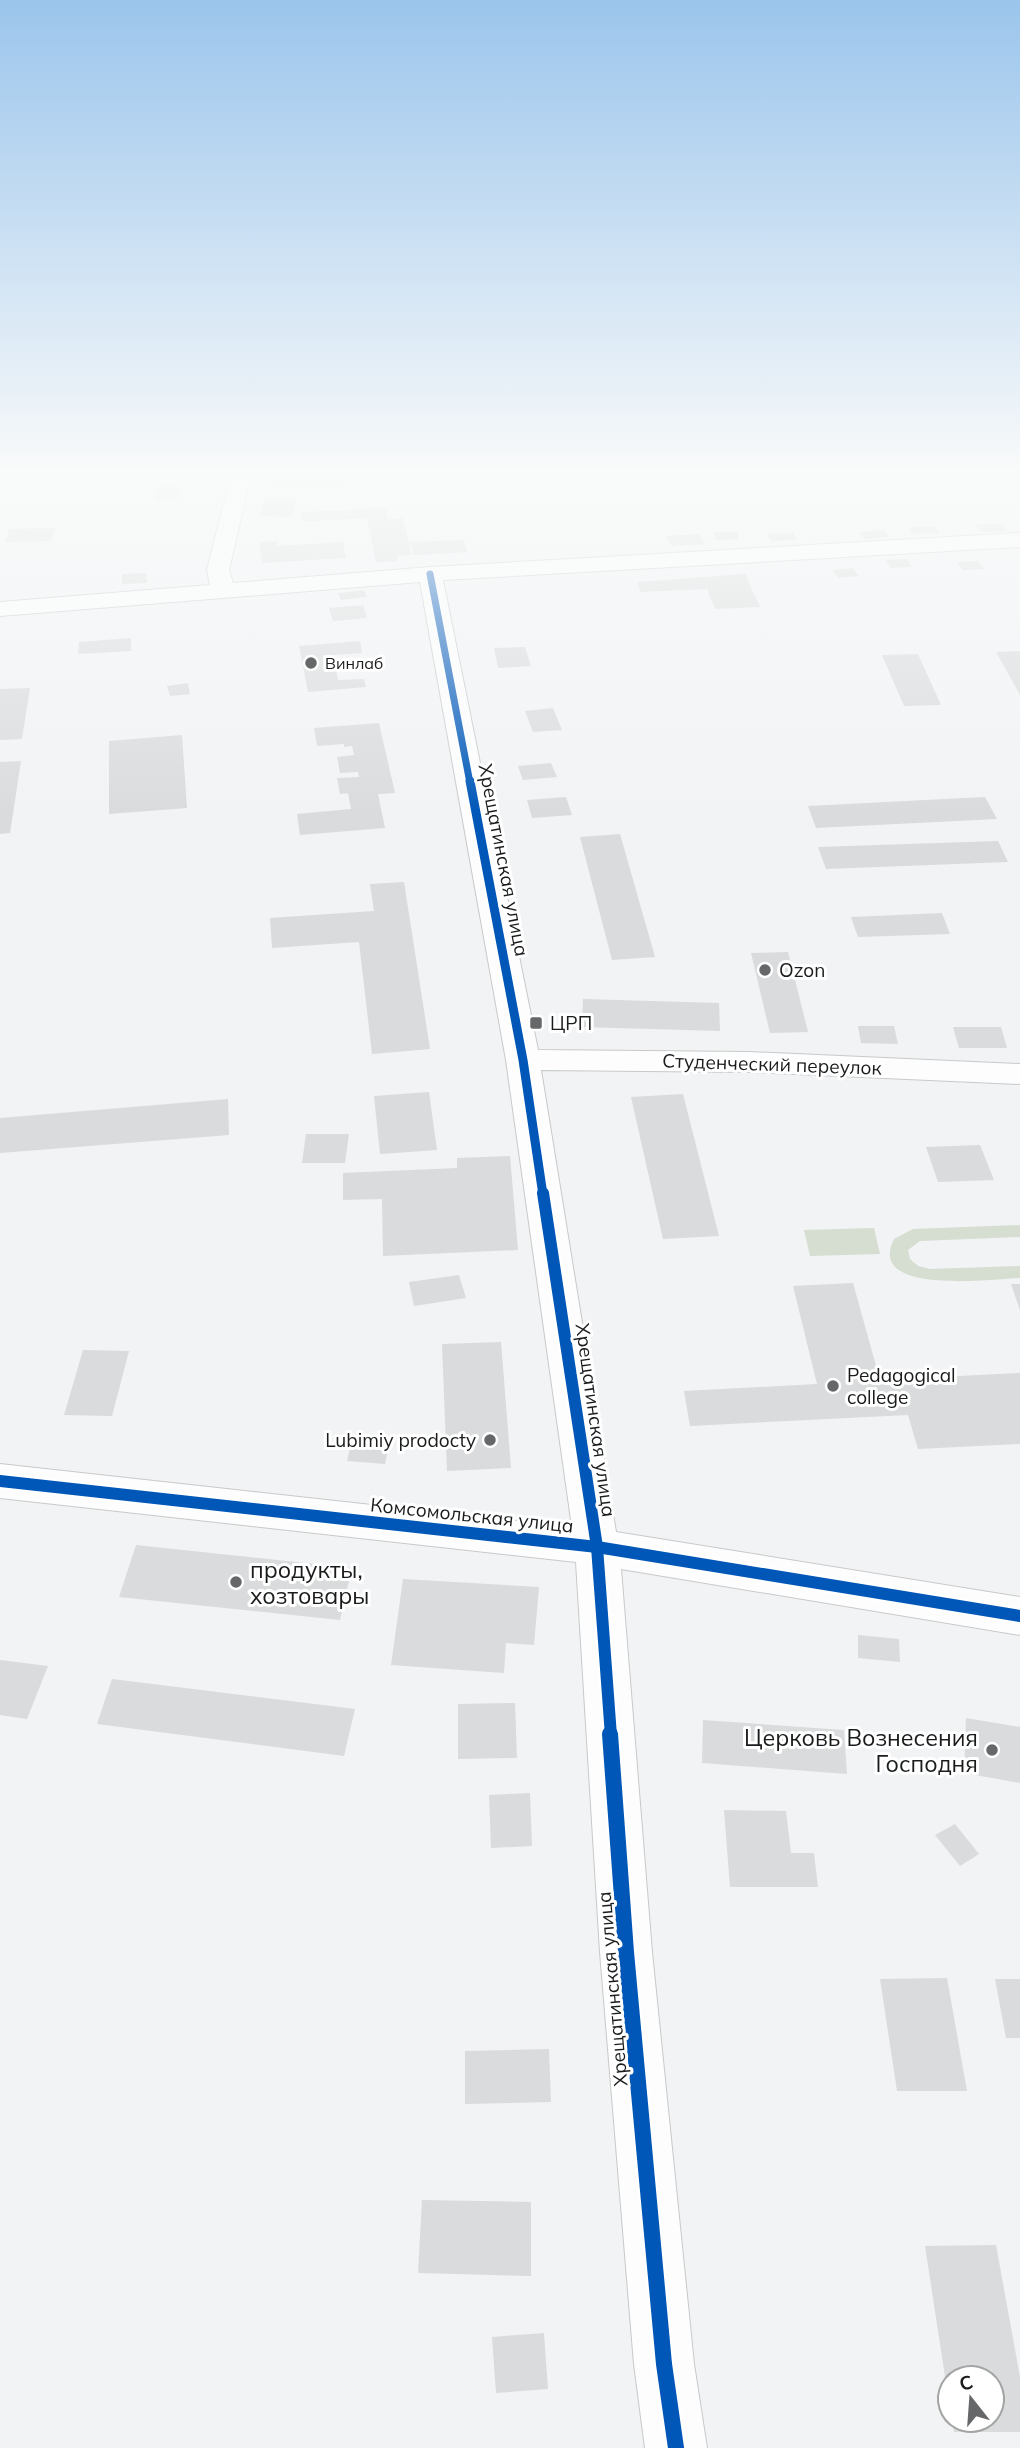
<svg xmlns="http://www.w3.org/2000/svg" width="1020" height="2448" viewBox="0 0 1020 2448" font-family="Mulish,sans-serif">
<style>
.green{fill:#d6ddd1}
.building{fill:#d9dbdc}
.lines{fill:none;stroke-linecap:round;stroke-linejoin:round}
.minor-casing{stroke:#c7c9ca;stroke-width:2}
.minor{fill:#fdfdfe;fill-rule:evenodd}
.cycleway-far3-casing{stroke:#fff;stroke-width:10}
.cycleway-far2-casing{stroke:#fff;stroke-width:12}
.cycleway-far1-casing{stroke:#fff;stroke-width:17}
.cycleway-casing{stroke:#fff;stroke-width:20}
.cycleway-far3{stroke:#0057b8;stroke-width:7}
.cycleway-far2{stroke:#0057b8;stroke-width:9}
.cycleway-far1{stroke:#0057b8;stroke-width:12}
.cycleway{stroke:#0057b8;stroke-width:16}
.poi-dot{fill:#656768;stroke:#fff;stroke-width:2.5}
.labels{text-anchor:middle;dominant-baseline:central;stroke-width:6;stroke-linejoin:round;paint-order:stroke}
.far-poi-label{font-size:16px;fill:#191b1c;stroke:#fff;text-anchor:start}
.street-label{font-size:19px;fill:#191b1c;stroke:#fff}
.poi-label{font-size:19px;fill:#191b1c;stroke:#fff;text-anchor:start}
.near-poi-label{font-size:23px;fill:#191b1c;stroke:#fff;text-anchor:start}
</style>
<rect width="100%" height="100%" fill="#f1f3f5"/>
<g class="green">
<path d="M1020,1225V1237L920,1241L908,1250L910,1259L918,1266L930,1269L1020,1266V1278C995,1279 865,1296 894,1239L913,1229Z"/>
<path d="M874,1228L880,1254L810,1256L804,1230Z"/>
</g>
<g class="building">
<path d="M287,470H365L363,481H351L350,485L268,488L270,481H285Z"/>
<path d="M158,485H181L177,500H154Z"/>
<path d="M265,497H297L291,517L259,516Z"/>
<path d="M386,508L388,519L403,518L412,555L397,556L398,561L376,562L367,518L302,522L301,512Z"/>
<path d="M1002,524L1007,531L981,532L976,525Z"/>
<path d="M934,526L939,533L913,534L909,527Z"/>
<path d="M55,528L51,541L5,542L9,529Z"/>
<path d="M884,530L889,537L864,539L859,532Z"/>
<path d="M714,532H737L739,539L716,540Z"/>
<path d="M793,533L797,540L771,541L767,534Z"/>
<path d="M699,534L705,544L671,546L666,536Z"/>
<path d="M464,540L467,552L414,555L411,542Z"/>
<path d="M277,541V546L343,542L346,558L262,563L259,542Z"/>
<path d="M907,559L912,567L891,568L886,560Z"/>
<path d="M978,561L984,569L963,570L957,562Z"/>
<path d="M853,568L859,576L838,578L832,570Z"/>
<path d="M146,573L147,583L122,584V574Z"/>
<path d="M745,574L760,607L715,609L707,589L641,592L637,582Z"/>
<path d="M364,590L367,597L341,600L338,593Z"/>
<path d="M363,605L367,618L333,621L329,608Z"/>
<path d="M131,638V651L78,654L79,642Z"/>
<path d="M360,641L362,653L333,655L338,680L364,679L366,687L308,692L299,646Z"/>
<path d="M525,647L531,666L498,668L494,648Z"/>
<path d="M1020,651V695L996,652Z"/>
<path d="M918,654L941,705L904,706L882,655Z"/>
<path d="M188,683L190,694L170,696L167,686Z"/>
<path d="M30,688L22,739L0,740V689Z"/>
<path d="M553,708L562,730L533,732L525,711Z"/>
<path d="M379,723L395,793L378,794L385,828L300,835L297,814L351,809L348,793L340,794L337,778L359,777L358,772L340,773L337,757L354,755L352,746L344,747V744L317,746L314,728Z"/>
<path d="M182,735L187,808L109,814V741Z"/>
<path d="M21,761L10,833L0,834V762Z"/>
<path d="M551,763L557,777L523,780L518,766Z"/>
<path d="M566,797L572,815L532,818L527,800Z"/>
<path d="M985,797L997,819L816,828L808,806Z"/>
<path d="M620,834L655,957L612,960L580,837Z"/>
<path d="M998,841L1008,862L826,869L818,847Z"/>
<path d="M404,882L430,1049L372,1054L359,942L272,948L270,918L374,911L370,884Z"/>
<path d="M942,913L950,934L858,937L851,917Z"/>
<path d="M788,952L808,1032L770,1033L751,953Z"/>
<path d="M583,999L719,1003L720,1031L582,1027Z"/>
<path d="M858,1026H894L898,1044L861,1043Z"/>
<path d="M953,1027H1001L1007,1048H959Z"/>
<path d="M429,1092L437,1150L380,1154L374,1096Z"/>
<path d="M683,1094L719,1236L663,1239L631,1097Z"/>
<path d="M228,1099L229,1135L0,1153V1118Z"/>
<path d="M306,1134H349L345,1163H302Z"/>
<path d="M980,1145L994,1180L938,1182L926,1147Z"/>
<path d="M510,1156L518,1250L383,1256L382,1199L343,1200V1173L457,1168V1158Z"/>
<path d="M459,1275L466,1298L414,1306L409,1282Z"/>
<path d="M853,1283L880,1380L1020,1373V1444L918,1449L908,1415L690,1426L684,1391L817,1384L793,1286Z"/>
<path d="M1011,1284H1020V1310Z"/>
<path d="M501,1342L511,1468L447,1471L442,1344Z"/>
<path d="M83,1350L129,1351L112,1416L64,1415Z"/>
<path d="M353,1436L390,1439L385,1464L347,1461Z"/>
<path d="M136,1545L352,1568L340,1620L119,1597Z"/>
<path d="M403,1579L539,1587L534,1645L506,1643L504,1673L391,1665Z"/>
<path d="M858,1635L899,1639L900,1662L858,1658Z"/>
<path d="M0,1660L48,1666L27,1719L0,1715Z"/>
<path d="M112,1679L355,1709L344,1756L97,1724Z"/>
<path d="M515,1703L517,1758L458,1759V1704Z"/>
<path d="M966,1718L1020,1727V1783L964,1773Z"/>
<path d="M703,1720L844,1730L847,1774L702,1763Z"/>
<path d="M530,1793L532,1846L491,1848L489,1795Z"/>
<path d="M724,1810L786,1811L791,1853H814L818,1887H730Z"/>
<path d="M955,1824L979,1854L960,1866L935,1835Z"/>
<path d="M947,1978L967,2091H897L880,1979Z"/>
<path d="M995,1979H1020V2038H1006Z"/>
<path d="M549,2049L551,2102L465,2104V2051Z"/>
<path d="M422,2200L531,2202V2276L418,2273Z"/>
<path d="M996,2245L1020,2377V2432H954L952,2420H992V2378H950L948,2396L925,2246Z"/>
<path d="M544,2333L548,2389L496,2393L492,2337Z"/>
</g>
<g class="lines">
<g class="minor-casing">
<path id="minor" d="M232,470H252L229,570L233,583L430,567L1020,533V547L443,580L538,1050L749,1052L1020,1064V1084L749,1072L541,1070L616,1532L1020,1597V1635L621,1569L652,1952L694,2364L707,2448H645L634,2364L600,1952L576,1562L0,1498V1464L572,1527L506,1060L420,582L0,616V602L210,585L207,570Z"/>
</g>
<use href="#minor" class="minor"/>
<g class="cycleway-far3-casing">
<path id="cycleway-far3" d="M430,574L470,783"/>
</g>
<g class="cycleway-far2-casing">
<path id="cycleway-far2" d="M470,781L523,1060L543,1195"/>
</g>
<g class="cycleway-far1-casing">
<g id="cycleway-far1">
<path d="M543,1193L597,1547L611,1736"/>
<path d="M0,1481L597,1547L1020,1616"/>
</g>
</g>
<g class="cycleway-casing">
<path id="cycleway" d="M610,1734L626,1952L664,2364L676,2448"/>
</g>
<use href="#cycleway-far3" class="cycleway-far3"/>
<use href="#cycleway-far2" class="cycleway-far2"/>
<use href="#cycleway-far1" class="cycleway-far1"/>
<use href="#cycleway" class="cycleway"/>
</g>
<linearGradient id="sky" x2="0" y2="1"><stop stop-color="#9bc5ec"/><stop offset="0.58" stop-color="#f9fafa"/><stop offset="1" stop-color="#f9fafa" stop-opacity="0"/></linearGradient>
<rect width="1020" height="813" fill="url(#sky)"/>
<g class="poi-dot">
<circle cx="311" cy="663" r="7"/>
<circle cx="765" cy="970" r="7"/>
<rect x="529" y="1016" width="14" height="14" rx="3.5"/>
<circle cx="833" cy="1386" r="7"/>
<circle cx="490" cy="1440" r="7"/>
<circle cx="236" cy="1582" r="7"/>
<circle cx="992" cy="1750" r="7"/>
</g>
<g class="labels">
<g class="far-poi-label">
<text x="325" y="663">Винлаб</text>
</g>
<g class="street-label">
<text transform="translate(504 860) rotate(79)">Хрещатинская улица</text>
<text transform="translate(772 1064) rotate(2)">Студенческий переулок</text>
<text transform="translate(596 1420) rotate(82)">Хрещатинская улица</text>
<text transform="translate(472 1515) rotate(6)">Комсомольская улица</text>
<text transform="translate(612 1989) rotate(-95)">Хрещатинская улица</text>
</g>
<g class="poi-label">
<text x="779" y="970">Ozon</text>
<text x="550" y="1023">ЦРП</text>
<text x="847" y="1375">Pedagogical<tspan x="847" dy="22">college</tspan></text>
<text x="476" y="1440" text-anchor="end">Lubimiy prodocty</text>
</g>
<g class="near-poi-label">
<text x="250" y="1569">продукты,<tspan x="250" dy="26">хозтовары</tspan></text>
<text x="978" y="1737" text-anchor="end">Церковь Вознесения<tspan x="978" dy="26">Господня</tspan></text>
</g>
</g>
<g transform="translate(971 2399) rotate(343)"><circle r="33" fill="#ffffff" stroke="#a3a4a4" stroke-width="2"/>
<path d="M0-5L12 26L0 18L-12 26Z" fill="#656768"/>
<text y="-10" font-size="19" font-weight="bold" text-anchor="middle" fill="#191b1c">С</text>
</g>
</svg>
